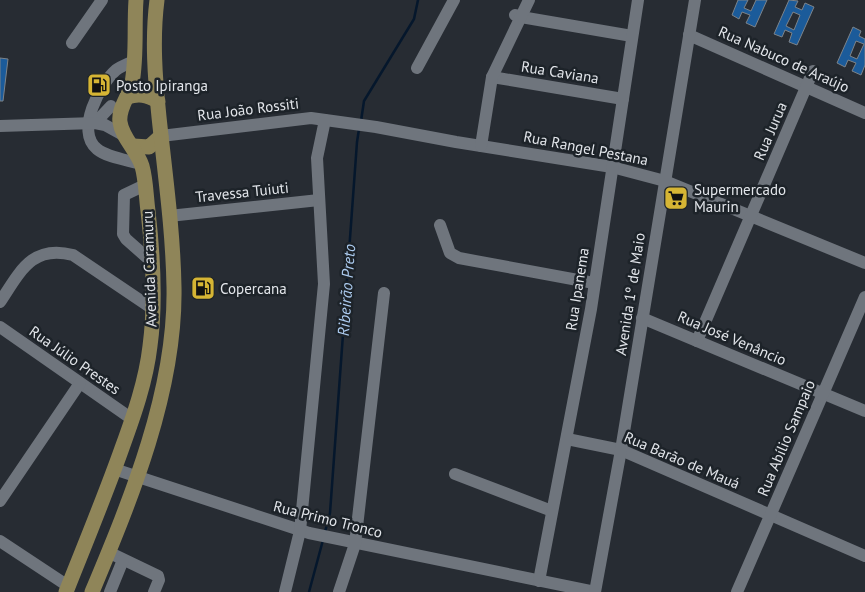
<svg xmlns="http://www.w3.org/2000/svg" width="865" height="592" viewBox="0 0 865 592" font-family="'PT Sans',sans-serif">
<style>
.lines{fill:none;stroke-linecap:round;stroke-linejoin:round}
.stream{stroke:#05172c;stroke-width:2.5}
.building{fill:#1b5b9a;stroke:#7c838a;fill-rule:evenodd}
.minor{stroke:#6f757d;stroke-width:12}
.major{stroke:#8f8559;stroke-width:15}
.labels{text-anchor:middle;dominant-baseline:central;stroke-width:5;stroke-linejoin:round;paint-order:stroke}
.street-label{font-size:15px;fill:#e2e5ea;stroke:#1d2329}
.poi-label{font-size:15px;fill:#e2e5ea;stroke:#1d2329;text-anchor:start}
.water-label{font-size:16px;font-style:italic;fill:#accbef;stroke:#1d2329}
</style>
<rect width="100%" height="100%" fill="#272c33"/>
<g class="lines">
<g class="stream">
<path d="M361,121L364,101L414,19L418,0"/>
<path d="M325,532L330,513L357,142L359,129"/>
<path d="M309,592L323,540"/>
</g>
</g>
<g class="building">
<path d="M738,0H748L744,8L751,11L756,0H767L755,27L746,23L750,15L742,12L739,19L732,15Z"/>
<path d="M789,0L798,1L795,7L802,10L805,3L814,7L797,45L789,42L792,33L785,30L782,37L774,34ZM793,12L800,15L794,30L786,26Z"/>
<path d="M853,27L861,31L859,36L865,39V65L861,75L852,71L856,63L848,60L845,67L837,63ZM856,41L864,44L857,59L850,56Z"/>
<path d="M0,58L8,59L3,101H0Z"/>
</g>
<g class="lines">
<g class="minor">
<path d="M515,15L521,17L632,36"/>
<path d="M689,35L865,113"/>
<path d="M72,43L102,0"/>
<path d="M134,61C128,64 121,66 116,70C100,84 75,131 97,149C108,158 128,160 141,164"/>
<path d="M417,68L454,0"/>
<path d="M492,77L623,99"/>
<path d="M95,123L111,106"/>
<path d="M0,126L95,123L105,125L125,136"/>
<path d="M161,136L311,118L376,127L456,142L612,167L665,181L865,263"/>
<path d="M481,146L492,77L529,0"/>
<path d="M145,185L124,195L123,234L126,239L152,262"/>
<path d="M169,216L319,200"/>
<path d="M440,225L450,253L459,258L594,283"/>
<path d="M0,302C20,272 32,244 73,255L153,309"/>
<path d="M642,318L865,411"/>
<path d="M0,327L132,419"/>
<path d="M697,341L813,71"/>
<path d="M567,439L621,450L865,556"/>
<path d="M114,469L309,533L595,592"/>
<path d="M455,474L552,511"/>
<path d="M0,501L80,383"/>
<path d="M0,541L68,586"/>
<path d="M108,552L158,576L159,580L154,592"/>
<path d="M539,581L591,309L638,0"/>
<path d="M110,592L123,560"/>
<path d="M285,592L300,531L324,284L317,158L325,120"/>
<path d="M339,592L355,544L384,293"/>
<path d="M595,592L621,450L695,0"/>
<path d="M737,592L865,297"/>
</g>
<g class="major">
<path d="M127,97C140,93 146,95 158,101"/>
<path d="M133,146L149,147L161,136"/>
<path d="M66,592C85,544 105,496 122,448C134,415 146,381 150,346C156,302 153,255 148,211C146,196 146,180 142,166C137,150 122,138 120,122C118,108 129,97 132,83C137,56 134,27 136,0"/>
<path d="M92,592C131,499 176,390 174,287C173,230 165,174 159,117C155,78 152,39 157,0"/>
</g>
</g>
<defs>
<g id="fuel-square" transform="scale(1.25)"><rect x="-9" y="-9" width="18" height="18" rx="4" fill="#d6b534" stroke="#1d2329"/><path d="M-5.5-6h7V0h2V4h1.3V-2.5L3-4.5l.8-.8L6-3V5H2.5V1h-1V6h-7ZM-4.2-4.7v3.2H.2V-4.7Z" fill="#111"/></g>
<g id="supermarket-square" transform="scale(1.25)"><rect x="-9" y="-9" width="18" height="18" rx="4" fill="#d6b534" stroke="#1d2329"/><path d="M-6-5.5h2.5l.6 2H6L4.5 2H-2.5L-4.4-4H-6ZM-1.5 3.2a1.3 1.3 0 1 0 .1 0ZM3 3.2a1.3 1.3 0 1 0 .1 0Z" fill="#111"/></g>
</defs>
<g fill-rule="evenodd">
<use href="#fuel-square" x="99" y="85"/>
<use href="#supermarket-square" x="676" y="198"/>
<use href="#fuel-square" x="203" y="288"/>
</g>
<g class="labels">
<g class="street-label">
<text transform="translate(784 59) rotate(24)">Rua Nabuco de Araújo</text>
<text transform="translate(560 72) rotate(9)">Rua Caviana</text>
<text transform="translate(248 109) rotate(-7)">Rua João Rossiti</text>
<text transform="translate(770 131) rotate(-67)">Rua Jurua</text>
<text transform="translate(586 148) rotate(11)">Rua Rangel Pestana</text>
<text transform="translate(242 192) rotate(-6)">Travessa Tuiuti</text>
<text transform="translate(149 269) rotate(-92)">Avenida Caramuru</text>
<text transform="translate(577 289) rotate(-81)">Rua Ipanema</text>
<text transform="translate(630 294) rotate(-81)">Avenida 1º de Maio</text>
<text transform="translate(732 338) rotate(23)">Rua José Venâncio</text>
<text transform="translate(75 360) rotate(35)">Rua Júlio Prestes</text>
<text transform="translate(786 438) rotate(-67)">Rua Abílio Sampaio</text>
<text transform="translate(682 460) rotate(23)">Rua Barão de Mauá</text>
<text transform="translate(328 519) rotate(14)">Rua Primo Tronco</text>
</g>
<g class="poi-label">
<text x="116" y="85">Posto Ipiranga</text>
<text x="694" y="189">Supermercado<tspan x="694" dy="17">Maurin</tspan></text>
<text x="220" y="288">Copercana</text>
</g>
<g class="water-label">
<text transform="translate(346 290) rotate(-86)">Ribeirão Preto</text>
</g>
</g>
</svg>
